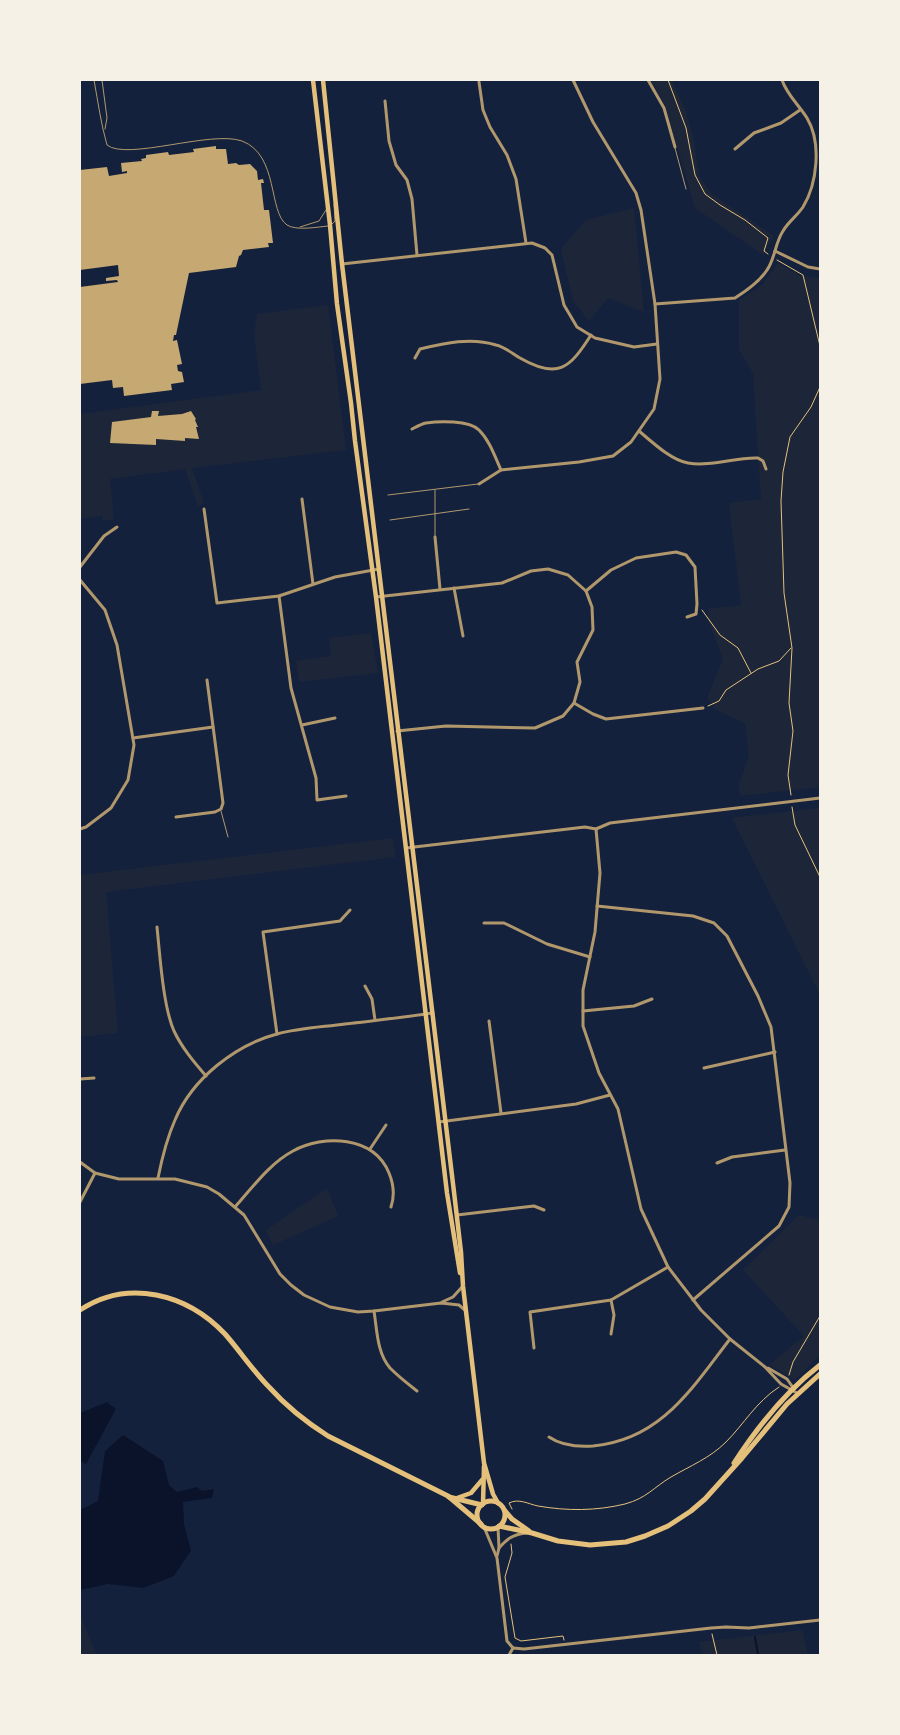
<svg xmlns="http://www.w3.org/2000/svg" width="900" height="1735" viewBox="0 0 900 1735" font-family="'Open Sans',sans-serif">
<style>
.green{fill:#1d2539}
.water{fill:#0b132b}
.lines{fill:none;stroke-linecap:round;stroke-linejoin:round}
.stream{stroke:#0b132b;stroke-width:2}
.building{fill:#c6a872}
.path{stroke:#e5c07b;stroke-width:1}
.service{stroke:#b1986c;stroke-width:1}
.minor{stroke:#b1986c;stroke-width:3}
.secondary{stroke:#e5c07b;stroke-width:4.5}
.primary{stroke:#e5c07b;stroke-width:5}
</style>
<rect width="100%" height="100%" fill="#14213d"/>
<g class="green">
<path d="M651,80H672L685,109L694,140L699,176L711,193L774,236L763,255L695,208L665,105Z"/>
<path d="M634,208L644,312L608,298L589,321L573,301L561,249L586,220Z"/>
<path d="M778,263L800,276L819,278L820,284V787L740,796L739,784L749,756L745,723L714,709L712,703L707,698L723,659L708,620V609L741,605L729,503L761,499L753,373L739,350V300L762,285Z"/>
<path d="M328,305L346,450L192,468L204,503L198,506L185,469L110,479L114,519L103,521V516L80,519V414L261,390L254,334L257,314Z"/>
<path d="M371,633L378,673L299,682L296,661L331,656L329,638Z"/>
<path d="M820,808V995L732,818Z"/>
<path d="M393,838L395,857L106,892L118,1033L80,1037V875Z"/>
<path d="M327,1188L338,1216L273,1245L266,1230Z"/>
<path d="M799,1215L820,1220V1355L795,1380L769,1365L804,1336L743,1270Z"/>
<path d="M80,1615L97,1655H80Z"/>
<path d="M802,1630L808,1655H703L699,1642Z"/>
</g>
<g class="water">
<path d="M107,1402L116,1409L86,1464L80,1461V1413Z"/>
<path d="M123,1435L163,1461L169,1485L177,1492L197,1487L202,1491L214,1489L212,1498L183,1502L184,1524L191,1551L174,1576L143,1588L108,1584L80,1590V1510L98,1501L105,1451Z"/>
</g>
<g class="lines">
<path class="stream" d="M755,1637L758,1655"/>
</g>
<g class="building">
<path d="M216,146V149H226L228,164L236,163L239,165L250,164L257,171L258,180L263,179L264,183H261L264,210H269L273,243H268L269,247L243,250L241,255L239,256L236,267L189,273L176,335H174L173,341L177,340L182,364L177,365L178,371L182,372L184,382L171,384L172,390L124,396L123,387L113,388L112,380L80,384V287L118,282L117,280L106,281V278L119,276L118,265L80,270V170L107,167L109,176L127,173V171L122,172L121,163L142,161L141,159L146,158V155L168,152L169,155L194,152L193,149Z"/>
<path d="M152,411H159L158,416L182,414L191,411L196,419L195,420L198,427H196L199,439L185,438V441L156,439V445L110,443L112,422L151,417Z"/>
</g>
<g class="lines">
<g class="path">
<path d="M668,80L686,128L695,175L705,194L720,205L745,220L768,238L764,251L768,254"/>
<path d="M777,260L803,275L820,346"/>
<path d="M702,610L720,635L738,648L751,673"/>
<path d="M708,706L719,701L726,690L758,669L779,661L791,648"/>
<path d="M791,795L788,775L793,731L789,703L792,648L784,593L781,501L783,472L790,437L811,407L820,387"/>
<path d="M792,807L795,825L820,877"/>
<path d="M789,1375L793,1362L820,1316"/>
<path d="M512,1509L509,1503C519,1498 528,1504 538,1506C567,1511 596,1511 625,1504C647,1498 654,1487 671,1477C690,1466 710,1458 726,1442C744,1424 756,1402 779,1387"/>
<path d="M511,1544L512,1553L505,1577L515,1638L521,1641L563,1636L564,1640"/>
<path d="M712,1634L717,1655"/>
</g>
<g class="service">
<path d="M94,80C98,102 101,124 107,145C127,161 211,130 242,141C279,155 268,212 287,225C296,231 318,227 328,226"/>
<path d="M102,80L107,118L105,129"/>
<path d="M675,148L686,189"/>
<path d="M332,224L335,221L334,204"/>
<path d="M300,227L319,221L326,210"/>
<path d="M388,495L478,484"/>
<path d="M390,520L469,509"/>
<path d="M435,536V490"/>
<path d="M221,811L228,837"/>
</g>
<g class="minor">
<path d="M648,80L664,108L675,147"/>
<path d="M479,82L483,110L490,127L507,155L516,179L526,243"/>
<path d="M385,101L389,141L396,165L407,180L412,199L417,255"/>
<path d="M735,149L754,133L781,123L800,110"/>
<path d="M775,251L808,267L820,269"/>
<path d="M342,264L532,243L545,248L552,255L564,305L577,327L595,338L634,347L657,344"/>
<path d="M655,304L735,298C746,291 760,281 767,270C775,259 775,243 783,231C788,222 797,216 803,207C817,184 822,143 807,118C799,105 787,95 782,80"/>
<path d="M415,358L420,349C445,343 471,337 496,345C505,347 513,354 520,358C558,380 570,368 591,335"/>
<path d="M412,429C416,427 421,424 426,423C439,421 469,420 479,430C490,441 495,457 501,470"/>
<path d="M639,431C652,442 671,460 688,463C711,467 735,457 758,458L763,461L766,469"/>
<path d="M479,484L501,470L579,462L613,456L631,442L654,409L660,379L655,304L641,210L636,193L593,122L573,80"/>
<path d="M302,499L313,584"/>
<path d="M204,509L217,603L279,596L335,577L379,569"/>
<path d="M435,537L440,589"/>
<path d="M80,567L104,536L117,527"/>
<path d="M80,580L105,610L117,645L134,745L128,780L111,808L86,827L80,829"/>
<path d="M454,588L463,636"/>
<path d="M586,591L611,570L636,558L676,552L686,555L695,567L697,604L696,614L687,617"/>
<path d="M279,596L291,688L316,778L317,800L346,796"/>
<path d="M376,597L502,583L531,571L548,569L568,575L586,591L592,607L593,630L577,662L580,682L574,703L563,716L535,728L446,726L397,731"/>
<path d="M574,703L593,714L606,719L703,708"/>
<path d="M302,725L335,718"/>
<path d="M133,738L213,727"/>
<path d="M176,817L215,812L221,809L223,803L207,680"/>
<path d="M596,829L600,873L595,932L583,990V1026L599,1073L618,1109L641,1209L668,1267L701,1310L730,1339L765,1367L781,1384L797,1393"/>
<path d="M406,848L585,827L596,829L610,823L820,798"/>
<path d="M597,906L693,916L714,923L727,936L758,996L771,1027L790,1183L789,1207L779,1226L693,1300"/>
<path d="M484,923H504L547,944L590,957"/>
<path d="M157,927C160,956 163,1006 174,1031C182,1048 194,1062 206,1076"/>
<path d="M365,986L372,999L375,1020"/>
<path d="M583,1011L634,1006L652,999"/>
<path d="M489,1021L501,1113"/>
<path d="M277,1034L263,932L340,921L350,910"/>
<path d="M704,1068L775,1052"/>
<path d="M80,1079L94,1078"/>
<path d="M439,1122L576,1104L610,1095"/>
<path d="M370,1149L386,1125"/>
<path d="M80,1162L95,1173L119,1179H175L207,1187L219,1194L244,1215L280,1274L291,1285L304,1295L330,1307L358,1312L374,1311L441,1303L459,1305L466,1311"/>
<path d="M717,1163L732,1157L785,1150"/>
<path d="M158,1178C162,1158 167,1138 175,1120C192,1079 235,1045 277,1034C299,1028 323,1027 345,1024C374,1021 403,1017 433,1013"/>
<path d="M80,1202L95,1173"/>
<path d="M235,1207C252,1188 270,1163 293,1151C324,1134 374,1136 389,1173C394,1185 395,1195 391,1207"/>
<path d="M457,1215L534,1206L544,1210"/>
<path d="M442,1302L453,1297L462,1287"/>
<path d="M374,1311C377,1330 377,1353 390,1368C398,1376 408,1384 417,1391"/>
<path d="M611,1334L614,1315L611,1300"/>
<path d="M534,1348L530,1312L611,1300L668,1267"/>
<path d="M768,1368L787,1379L794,1389"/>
<path d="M549,1437C562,1446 577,1447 593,1446C661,1440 692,1388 730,1339"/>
<path d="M484,1527L497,1558L507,1641L513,1648"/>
<path d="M499,1548C507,1539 513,1534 527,1533"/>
<path d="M497,1556L499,1548L498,1527"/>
<path d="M513,1648L524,1649L711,1628L726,1627L749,1628L820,1620"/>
<path d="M509,1655L513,1648"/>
</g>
<g class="secondary">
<path d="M313,80L330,225L337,304L351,403L355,441L376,597L447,1193L460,1273"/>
<path d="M323,80L342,264L454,1192L461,1252L463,1286L484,1463L493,1494L498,1503"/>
<path d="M457,1498L471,1493L482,1480"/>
<path d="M483,1504L484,1466"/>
</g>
<g class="primary">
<path d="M80,1310C128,1278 187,1294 225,1334C240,1351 253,1371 269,1387C286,1406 306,1422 328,1436L448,1496L481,1524"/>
<path d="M734,1463C758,1426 785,1392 820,1365"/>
<path d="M449,1497L482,1505"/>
<circle cx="491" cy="1515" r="14"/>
<path d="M505,1511L512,1519L529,1531"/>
<path d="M499,1526L532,1533L558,1541L590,1545L626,1542L645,1536L668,1526L691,1511L705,1499L742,1458L787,1404L820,1374"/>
</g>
</g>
<rect width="900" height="1735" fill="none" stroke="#f6f1e7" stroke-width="162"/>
</svg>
